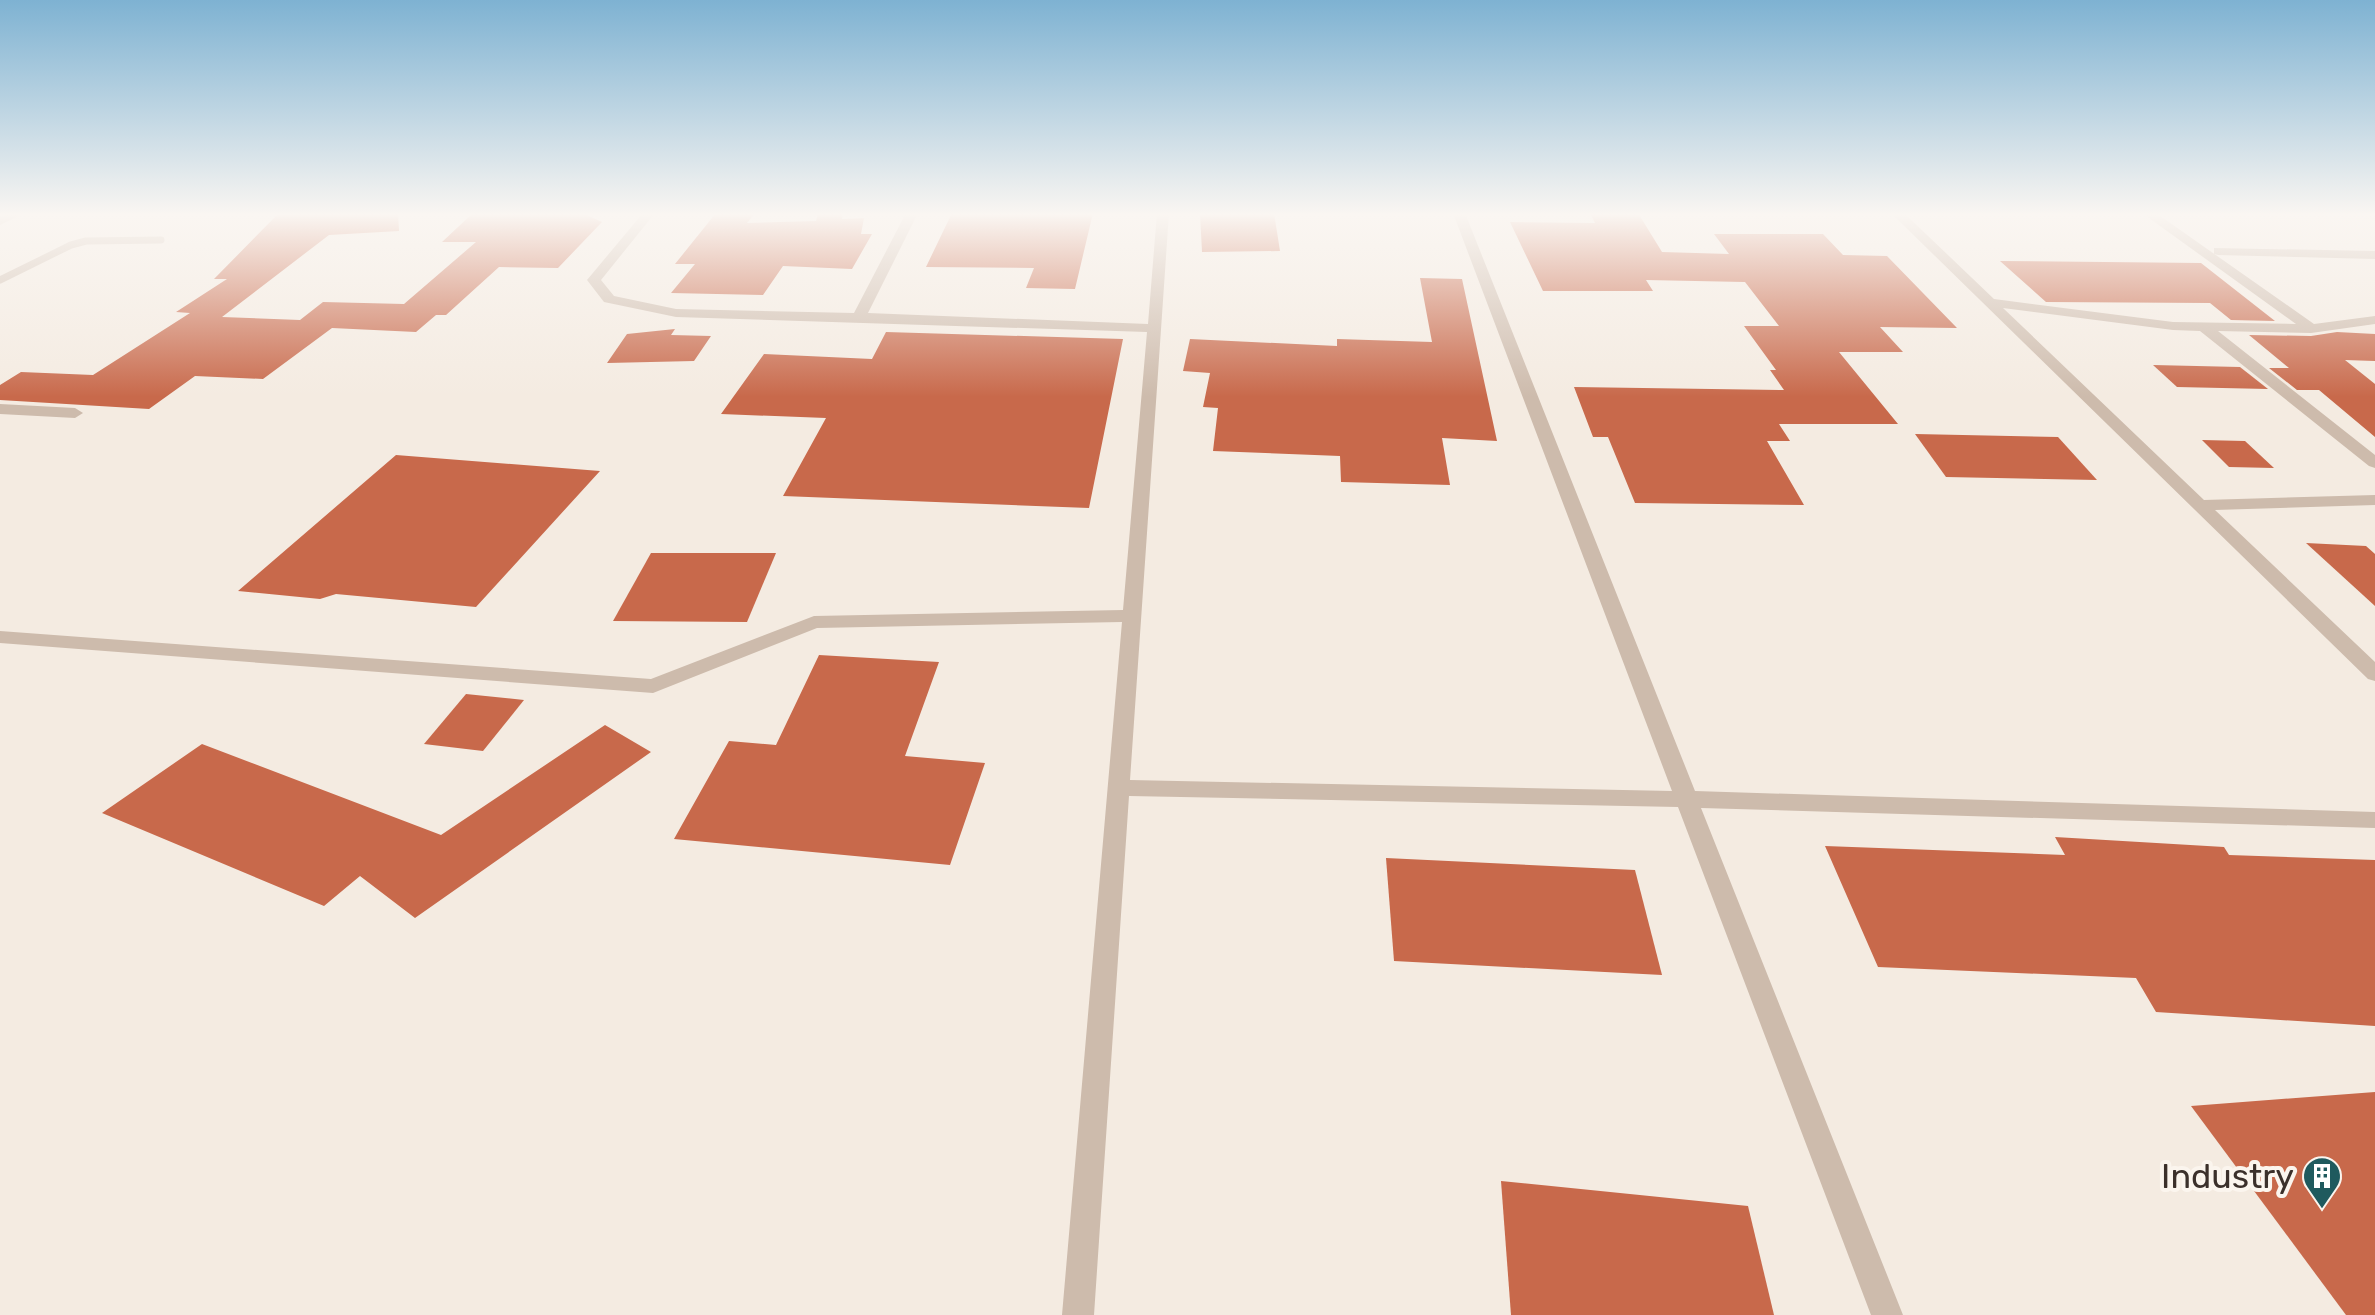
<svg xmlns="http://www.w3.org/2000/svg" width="2375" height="1315" viewBox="0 0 2375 1315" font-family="Rubik,sans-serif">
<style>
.building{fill:#c8694b}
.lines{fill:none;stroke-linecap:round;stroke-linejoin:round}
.lane{stroke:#cdbbac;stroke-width:7}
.street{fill:#cdbbac;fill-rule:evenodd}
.labels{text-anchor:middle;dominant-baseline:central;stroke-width:8;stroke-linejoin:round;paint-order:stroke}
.near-poi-label{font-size:34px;fill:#3b302b;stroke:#fbf5ee;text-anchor:end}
</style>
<rect width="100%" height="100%" fill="#f4ebe1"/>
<g class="building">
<path d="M316,213H398L399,231L329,235L222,317L300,320L323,302L404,304L476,242H442L473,213H582L602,222L558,268L499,267L446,315H436L416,332L332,328L263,379L195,376L149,409L0,400V385L21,372L93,375L190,313L176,312L227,279H214L277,215Z"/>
<path d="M716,213H755L747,223L816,221L818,213H843L842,219L864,218L861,234H872L852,269L783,266L763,295L671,293L695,264H675Z"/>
<path d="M952,213H1093L1075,289L1026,288L1034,268L926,267Z"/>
<path d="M1200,213H1274L1280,251L1202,252Z"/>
<path d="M1590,213H1638L1662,252L1729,254L1714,234H1823L1843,255L1887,256L1957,328L1880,327L1903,352H1839L1898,424H1779L1790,441H1767L1804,505L1635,503L1608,437H1593L1574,387L1784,390L1770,370H1776L1744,326H1779L1745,282L1646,280L1653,291H1543L1510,222L1595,223Z"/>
<path d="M2000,261L2201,263L2275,321L2231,320L2210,303L2046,302Z"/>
<path d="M1420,278L1462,279L1497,441L1442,438L1450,485L1341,482L1340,456L1213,451L1218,408L1203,407L1210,373L1183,371L1190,339L1337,346V339L1432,342Z"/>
<path d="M675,329L671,335L711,336L694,361L607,363L627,334Z"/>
<path d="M886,332L1123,339L1089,508L783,496L826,418L721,414L764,354L872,359Z"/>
<path d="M2337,332L2375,334V361L2345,360L2375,384V437L2319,390H2297L2269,368H2289L2249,335L2311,336Z"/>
<path d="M2153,365L2240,367L2268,389L2177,387Z"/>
<path d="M1915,434L2058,437L2097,480L1946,477Z"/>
<path d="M2202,440L2245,441L2274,468L2229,467Z"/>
<path d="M396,455L600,471L476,607L336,594L320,599L238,591Z"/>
<path d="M2306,543L2366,546L2375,554V606Z"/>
<path d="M651,553H776L747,622L613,621Z"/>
<path d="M819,655L939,662L905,756L985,763L950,865L674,839L729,741L776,745Z"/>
<path d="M466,694L524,700L483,751L424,744Z"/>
<path d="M605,725L651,752L415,918L360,876L324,906L102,813L202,744L441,835Z"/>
<path d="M2055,837L2224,847L2229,855L2375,860V1026L2156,1012L2136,978L1878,967L1825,846L2065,855Z"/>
<path d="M1386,858L1635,870L1662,975L1394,961Z"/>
<path d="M2375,1092V1315H2346L2191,1106Z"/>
<path d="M1501,1181L1748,1206L1774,1315H1511Z"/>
</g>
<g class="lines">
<path class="lane" d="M0,280L71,245L86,241L161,240"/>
<g class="street">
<path d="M9,213H25L0,225V217Z"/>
<path d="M643,213H655L601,280L614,296L676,309L854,313L906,213H918L868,313L1148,324L1157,213H1169L1130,780L1672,791L1453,213H1465L1695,791L2375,812V828L1701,808L1903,1315H1871L1678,807L1129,796L1094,1315H1062L1122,622L817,628L653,693L0,643V631L651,679L814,616L1123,610L1147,332L676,317L604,302L587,280Z"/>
<path d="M1891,213H1904L1994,299L2173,322L2296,324L2142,213H2156L2314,324L2375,316V324L2311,333L2218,331L2375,455V468L2369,466L2200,331L2173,330L2003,308L2204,500L2375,495V505L2215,510L2375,662V681L2368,679Z"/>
<path d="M2214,248L2375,251V259L2218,255L2214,254Z"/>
<path d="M0,404L75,408L83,413L75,418L0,414Z"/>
</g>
</g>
<linearGradient id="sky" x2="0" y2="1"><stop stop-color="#7eb2d2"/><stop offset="0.54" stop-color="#faf6f2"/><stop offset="1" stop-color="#faf6f2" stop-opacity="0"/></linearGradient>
<rect width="2375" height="397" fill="url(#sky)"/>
<defs>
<g id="building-pin" transform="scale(2)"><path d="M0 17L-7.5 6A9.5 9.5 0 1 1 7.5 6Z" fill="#1f5a5e" stroke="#fbf5ee"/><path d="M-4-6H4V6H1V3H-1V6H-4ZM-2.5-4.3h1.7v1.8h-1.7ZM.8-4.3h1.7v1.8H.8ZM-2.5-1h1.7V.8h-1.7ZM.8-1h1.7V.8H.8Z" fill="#fff"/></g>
</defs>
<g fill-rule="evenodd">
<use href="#building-pin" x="2322" y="1176"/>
</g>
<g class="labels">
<g class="near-poi-label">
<text x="2294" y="1176">Industry</text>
</g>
</g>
</svg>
